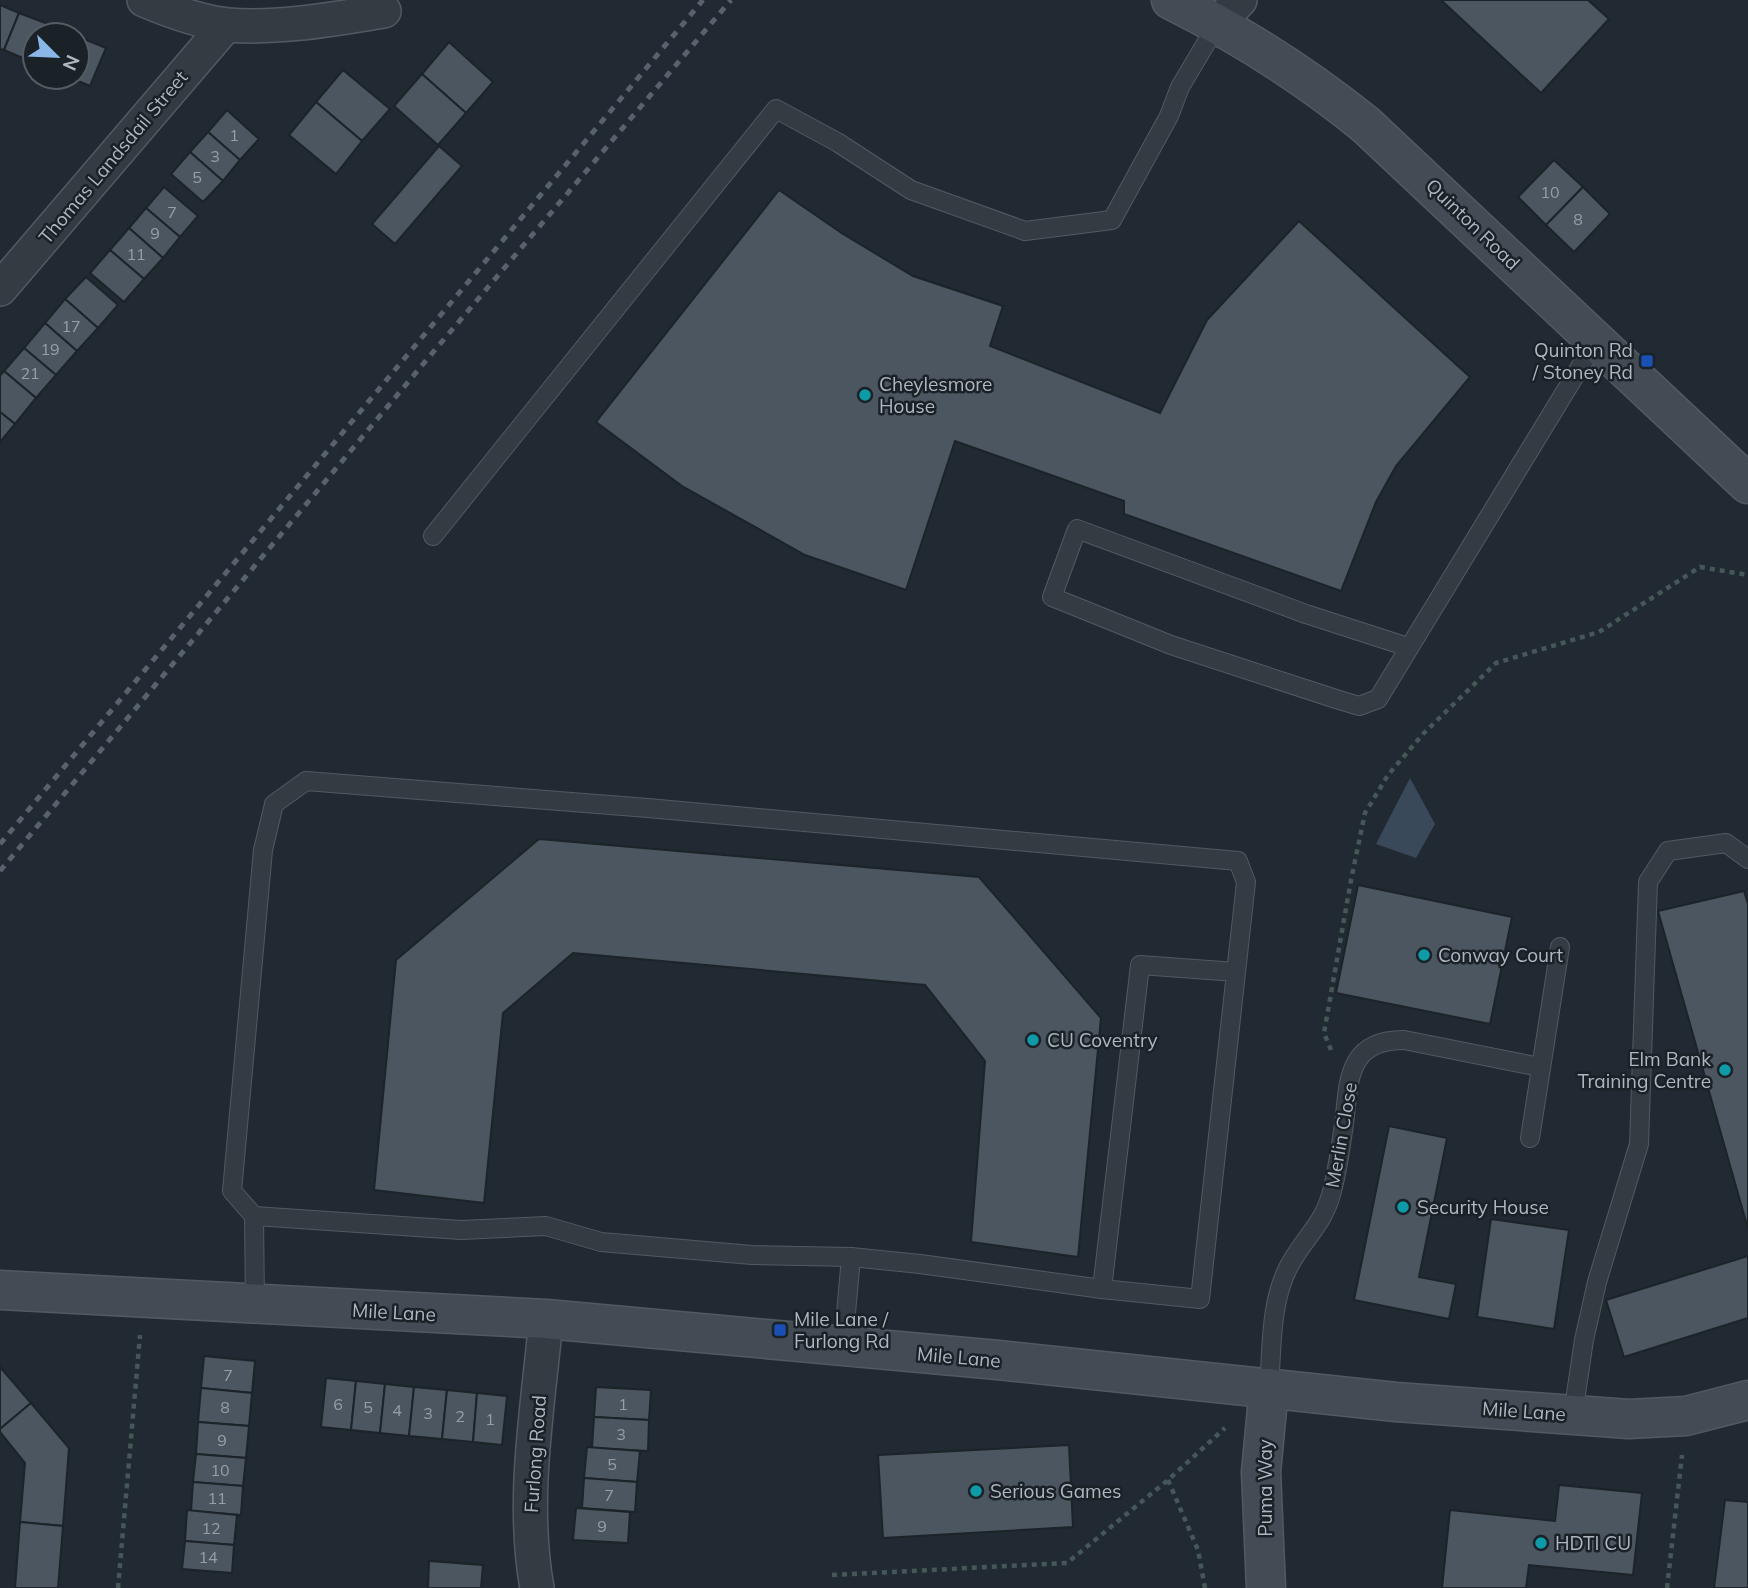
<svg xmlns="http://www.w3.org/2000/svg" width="1748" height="1588" viewBox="0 0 1748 1588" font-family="Mulish,sans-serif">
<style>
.water{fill:#39495a}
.building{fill:#4c5660;stroke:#1c2329;stroke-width:2}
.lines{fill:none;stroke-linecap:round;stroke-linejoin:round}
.lane-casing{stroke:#525a61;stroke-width:20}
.street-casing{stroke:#525a61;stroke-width:36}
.secondary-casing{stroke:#525a61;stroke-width:41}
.path{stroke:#465758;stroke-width:4.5;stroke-dasharray:5 5;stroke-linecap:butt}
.lane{stroke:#343c43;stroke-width:18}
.street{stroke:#343c43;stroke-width:33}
.secondary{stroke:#434b55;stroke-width:38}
.rail{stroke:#59626c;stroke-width:5;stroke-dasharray:7 7;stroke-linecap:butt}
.transit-dot{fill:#1a4fb4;stroke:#1a2127;stroke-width:2.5}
.culture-dot{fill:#0f9aa8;stroke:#1a2127;stroke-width:2.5}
.labels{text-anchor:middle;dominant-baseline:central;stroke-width:5;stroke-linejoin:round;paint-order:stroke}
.number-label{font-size:16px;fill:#969fa8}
.street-label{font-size:19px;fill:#aeb7c0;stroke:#1a2127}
.poi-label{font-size:19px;fill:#aeb7c0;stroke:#1a2127;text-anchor:start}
</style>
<rect width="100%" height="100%" fill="#212a32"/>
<path class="water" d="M1410,778L1435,824L1416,858L1376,844Z"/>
<g class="building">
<path d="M1441,0H1588L1609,19L1541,93Z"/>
<path d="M0,5L19,13L4,50L0,49Z"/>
<path d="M19,13L48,24L43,35H35V56L32,62L4,50Z"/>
<path d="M48,24L74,35H43Z"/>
<path d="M77,36L106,48L90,86L69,77H77Z"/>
<path d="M449,42L493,82L466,113L422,74Z"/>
<path d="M343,70L390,109L362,141L316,102Z"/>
<path d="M422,74L466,113L438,145L394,106Z"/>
<path d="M316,102L362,141L336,174L289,135Z"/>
<path d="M227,110L259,139L240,160L208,132Z"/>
<path d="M208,132L240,160L223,181L190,152Z"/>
<path d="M439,146L462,166L395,244L372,224Z"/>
<path d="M190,152L223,181L203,202L171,174Z"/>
<path d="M1554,160L1583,187L1546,225L1518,197Z"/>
<path d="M164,187L198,216L180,237L146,208Z"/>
<path d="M1583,187L1610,214L1574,252L1546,225Z"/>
<path d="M779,190L843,234L913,276L1003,306L990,346L1160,413L1207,320L1299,221L1470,377L1396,466L1376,502L1341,591L1124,514V501L955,441L906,590L805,555L682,486L596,422Z"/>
<path d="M146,208L180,237L163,258L129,228Z"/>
<path d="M129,228L163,258L144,279L110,250Z"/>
<path d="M110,250L144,279L124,302L90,273Z"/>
<path d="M86,277L118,305L98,328L65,299Z"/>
<path d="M65,299L98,328L77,351L45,323Z"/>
<path d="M45,323L77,351L56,375L24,348Z"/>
<path d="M24,348L56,375L36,398L4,371Z"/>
<path d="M4,371L36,398L15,424L0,412V376Z"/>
<path d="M0,412L15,424L0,442Z"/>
<path d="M539,839L979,877L1101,1018L1078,1257L971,1242L985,1061L925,985L573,953L503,1013L484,1203L374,1190L396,960Z"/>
<path d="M1358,885L1512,917L1490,1024L1336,993Z"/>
<path d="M1744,891L1748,904V1229L1658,911Z"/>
<path d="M1389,1126L1447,1138L1419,1277L1456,1284L1449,1319L1354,1300Z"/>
<path d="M1491,1219L1569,1230L1554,1329L1477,1317Z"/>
<path d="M1748,1256V1318L1624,1357L1606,1300Z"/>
<path d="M204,1356L255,1361L252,1393L201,1388Z"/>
<path d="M0,1367L31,1403L0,1429Z"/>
<path d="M326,1378L356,1381L351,1430L321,1427Z"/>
<path d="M356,1381L385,1384L380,1433L351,1430Z"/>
<path d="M385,1384L414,1387L409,1436L380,1433Z"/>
<path d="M414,1387L447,1390L442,1439L409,1436Z"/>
<path d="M596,1387L651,1390L649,1420L594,1417Z"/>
<path d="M201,1388L252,1393L249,1426L198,1422Z"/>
<path d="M447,1390L477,1393L473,1442L442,1439Z"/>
<path d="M477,1393L507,1396L502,1445L473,1442Z"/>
<path d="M31,1403L69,1448L63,1526L20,1522L25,1463L0,1432V1429Z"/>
<path d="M594,1417L649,1420L648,1451L592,1448Z"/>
<path d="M198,1422L249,1426L246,1458L196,1454Z"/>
<path d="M1069,1445L1073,1527L883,1538L878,1455Z"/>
<path d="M587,1447L640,1451L637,1482L584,1478Z"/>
<path d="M196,1454L246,1458L243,1486L193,1482Z"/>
<path d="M584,1478L637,1482L635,1512L582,1508Z"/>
<path d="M193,1482L243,1486L241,1515L191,1511Z"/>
<path d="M1559,1485L1642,1493L1633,1575L1529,1565L1526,1588H1442L1450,1510L1555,1521Z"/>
<path d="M1725,1500L1748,1502V1588H1714Z"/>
<path d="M576,1508L630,1512L628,1543L573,1540Z"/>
<path d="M187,1510L237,1515L234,1545L185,1541Z"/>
<path d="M20,1522L63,1526L58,1588H15Z"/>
<path d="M185,1541L234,1545L232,1573L182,1569Z"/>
<path d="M429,1561L483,1565L481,1588H428Z"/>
</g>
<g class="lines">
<g class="lane-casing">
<g id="lane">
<path d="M433,536L776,109L837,142L911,190L1025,231L1112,220L1169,116L1180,87L1218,23"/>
<path d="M1408,647L1306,614L1077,529L1052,597L1171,645L1336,699L1359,706L1378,699L1596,341"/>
<path d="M1530,1138L1560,947"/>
<path d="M254,1216L461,1230L546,1226L601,1242L752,1255L851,1257L920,1264L1102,1289"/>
<path d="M255,1305L254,1216L232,1191L263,850L274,804L306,781L648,808L1238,861L1246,882L1200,1299L1102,1289L1140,965L1236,972"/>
<path d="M843,1347L851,1257"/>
<path d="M1269,1388C1272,1348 1270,1302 1289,1266C1305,1236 1325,1224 1333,1187C1338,1167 1341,1145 1344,1124C1347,1103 1346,1080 1357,1061C1367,1044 1386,1040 1404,1040L1540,1067"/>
<path d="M1573,1414L1584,1340L1597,1282L1639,1144L1648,882L1668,851L1726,843L1748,859"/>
</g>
</g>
<g class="street-casing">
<g id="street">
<path d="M144,0C170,11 200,22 228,25C280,29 333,19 384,11"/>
<path d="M1218,23L1240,0"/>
<path d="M0,289L226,25"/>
<path d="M537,1588C521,1499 538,1408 546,1319"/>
</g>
</g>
<g class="secondary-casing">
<g id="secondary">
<path d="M1171,0C1241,35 1306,76 1366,125L1748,484"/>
<path d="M0,1290L546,1319L998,1360L1396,1402L1629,1419L1686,1416L1748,1400"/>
<path d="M1266,1588L1261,1472L1269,1388"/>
</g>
</g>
<g class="path">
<path d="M1331,1050L1324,1033L1351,880L1365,813L1388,775L1423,734L1496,663L1599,632L1700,567L1748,575"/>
<path d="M1168,1480L1198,1550L1205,1588"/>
<path d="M832,1575L1067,1563L1168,1480L1225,1428"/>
<path d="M118,1588L140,1335"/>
<path d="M1667,1588L1682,1455"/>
</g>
<use href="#lane" class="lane"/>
<use href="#street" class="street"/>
<use href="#secondary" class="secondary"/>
<g class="rail">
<path d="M0,844L703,0"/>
<path d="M0,871L429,357L731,0"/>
</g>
</g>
<g class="transit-dot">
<rect x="1640" y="354" width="14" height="14" rx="3.5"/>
<rect x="773" y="1323" width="14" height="14" rx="3.5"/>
</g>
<g class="culture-dot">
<circle cx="865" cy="395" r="7"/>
<circle cx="1424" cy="955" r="7"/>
<circle cx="1033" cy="1040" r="7"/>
<circle cx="1725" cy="1070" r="7"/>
<circle cx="1403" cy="1207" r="7"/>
<circle cx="976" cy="1491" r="7"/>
<circle cx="1541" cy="1543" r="7"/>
</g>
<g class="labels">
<g class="number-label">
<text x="234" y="135">1</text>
<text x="215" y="156">3</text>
<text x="197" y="177">5</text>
<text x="1550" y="192">10</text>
<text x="172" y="212">7</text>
<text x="1578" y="219">8</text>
<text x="155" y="233">9</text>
<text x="136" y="254">11</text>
<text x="71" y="326">17</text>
<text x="50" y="349">19</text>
<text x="30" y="373">21</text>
<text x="228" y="1375">7</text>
<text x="338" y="1404">6</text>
<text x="623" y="1404">1</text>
<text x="225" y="1407">8</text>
<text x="368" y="1407">5</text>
<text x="397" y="1410">4</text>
<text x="428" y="1413">3</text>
<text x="460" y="1416">2</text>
<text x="490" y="1419">1</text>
<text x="621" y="1434">3</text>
<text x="222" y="1440">9</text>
<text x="612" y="1464">5</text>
<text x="220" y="1470">10</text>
<text x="609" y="1495">7</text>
<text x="217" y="1498">11</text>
<text x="602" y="1526">9</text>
<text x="211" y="1528">12</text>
<text x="208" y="1557">14</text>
</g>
<g class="street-label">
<text transform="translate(113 157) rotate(-50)">Thomas Landsdail Street</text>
<text transform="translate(1473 224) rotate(44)">Quinton Road</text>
<text transform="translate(1341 1135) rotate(-80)">Merlin Close</text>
<text transform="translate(394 1312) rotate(3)">Mile Lane</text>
<text transform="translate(959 1357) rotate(5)">Mile Lane</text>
<text transform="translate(1524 1411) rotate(4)">Mile Lane</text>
<text transform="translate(535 1454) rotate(-86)">Furlong Road</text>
<text transform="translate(1265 1488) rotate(-90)">Puma Way</text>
</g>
<g class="poi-label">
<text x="1633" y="350" text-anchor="end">Quinton Rd<tspan x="1633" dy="22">/ Stoney Rd</tspan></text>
<text x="879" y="384">Cheylesmore<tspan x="879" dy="22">House</tspan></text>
<text x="1438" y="955">Conway Court</text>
<text x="1047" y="1040">CU Coventry</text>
<text x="1711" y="1059" text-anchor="end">Elm Bank<tspan x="1711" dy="22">Training Centre</tspan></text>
<text x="1417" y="1207">Security House</text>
<text x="794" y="1319">Mile Lane /<tspan x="794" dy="22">Furlong Rd</tspan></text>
<text x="990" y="1491">Serious Games</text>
<text x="1555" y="1543">HDTI CU</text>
</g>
</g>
<g transform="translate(56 56) rotate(114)"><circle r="33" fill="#1a2127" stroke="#555d64" stroke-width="2"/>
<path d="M0-5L12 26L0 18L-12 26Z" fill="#8bb7e8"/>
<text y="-10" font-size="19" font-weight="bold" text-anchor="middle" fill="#aeb7c0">N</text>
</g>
</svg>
